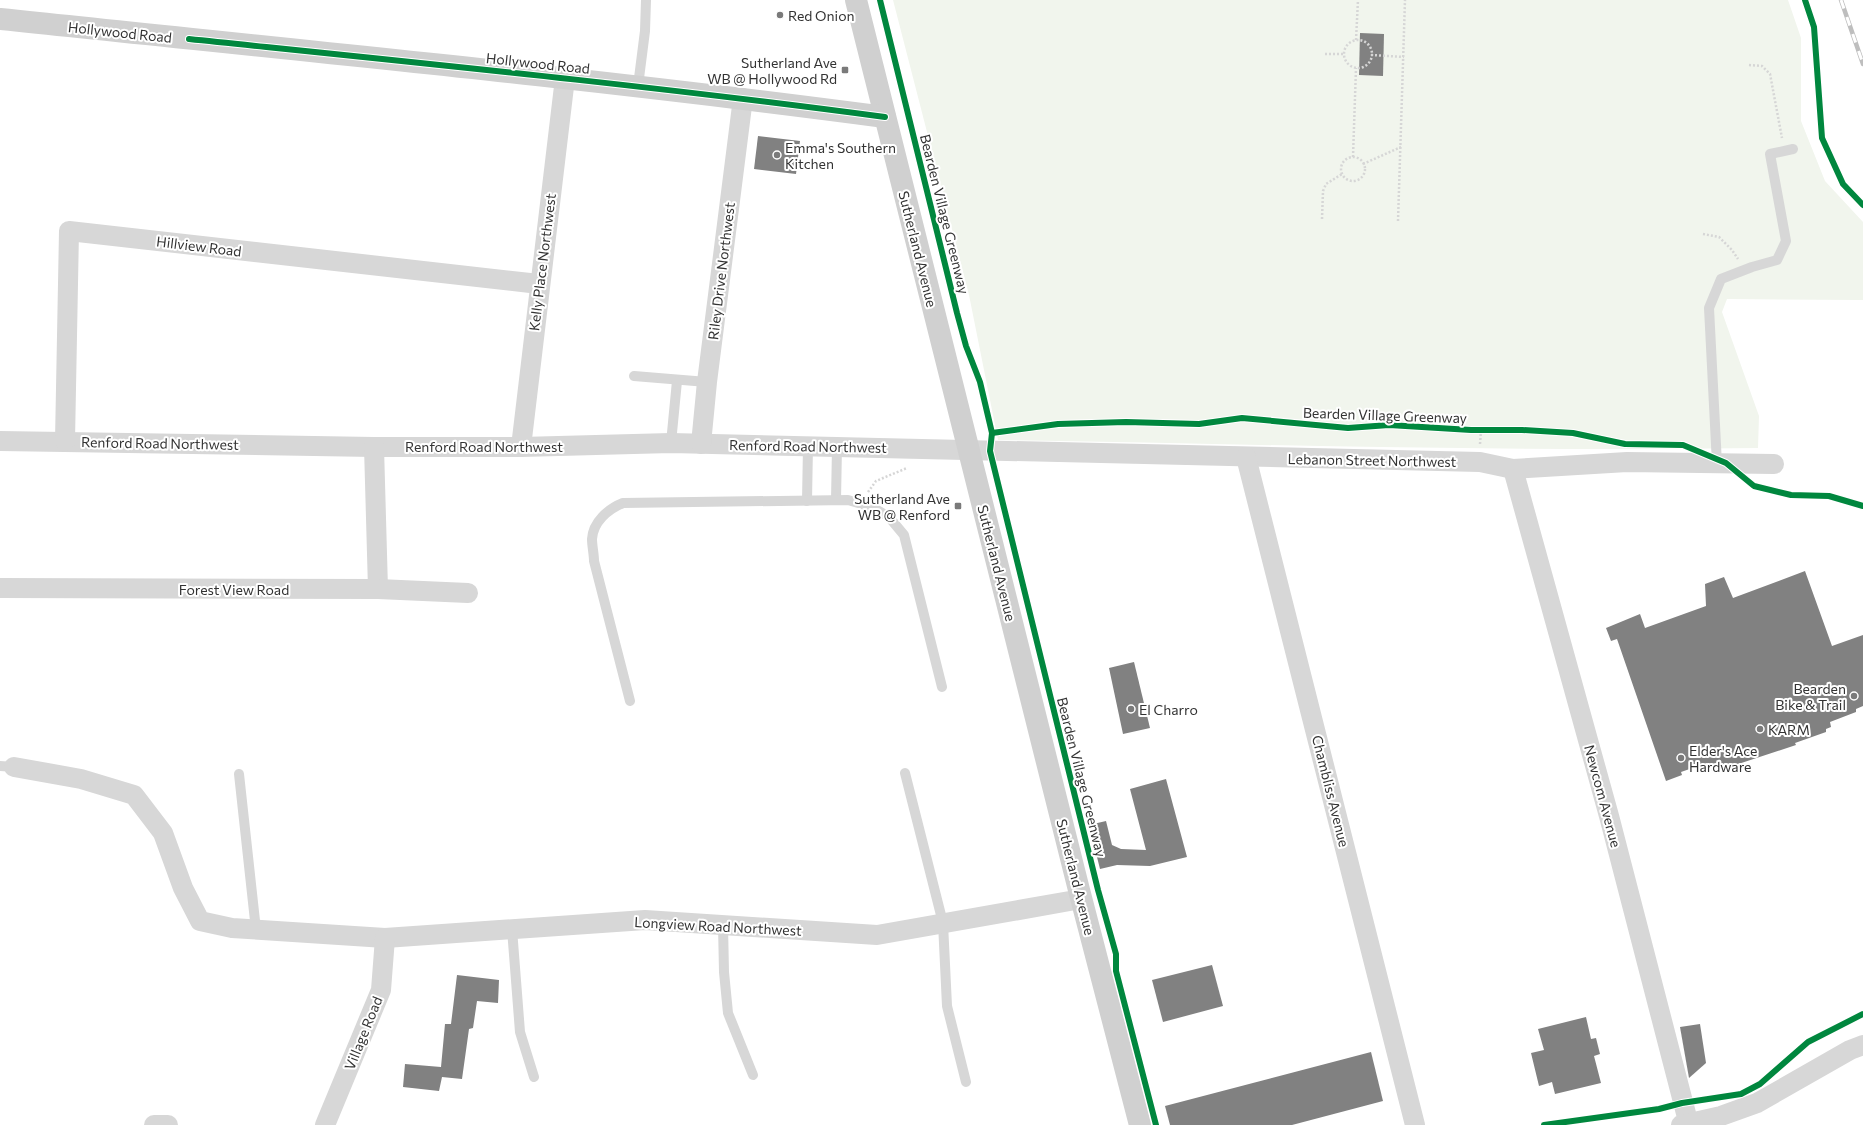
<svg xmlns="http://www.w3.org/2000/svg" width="1863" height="1125" viewBox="0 0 1863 1125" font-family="Commissioner,sans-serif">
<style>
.green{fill:#f1f5ed}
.building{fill:#818181}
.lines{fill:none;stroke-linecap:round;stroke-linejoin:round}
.path{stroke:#d6d6d6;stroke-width:2.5;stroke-dasharray:2 2;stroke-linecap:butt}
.lane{stroke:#d7d7d7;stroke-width:10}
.street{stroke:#d7d7d7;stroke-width:20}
.secondary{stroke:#d0d0d0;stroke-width:22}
.rail-casing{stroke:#bebebe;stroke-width:4.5}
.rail{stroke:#fff;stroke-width:3;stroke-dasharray:9;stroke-linecap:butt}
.cycleway-casing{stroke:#fff;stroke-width:8}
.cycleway{stroke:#00873e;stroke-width:6}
.poi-dot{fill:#7a7a7a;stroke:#fff;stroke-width:1.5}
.labels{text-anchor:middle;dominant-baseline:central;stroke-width:4;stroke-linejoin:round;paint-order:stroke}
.poi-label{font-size:14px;fill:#333;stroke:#fff;text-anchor:start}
.street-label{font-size:14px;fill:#333;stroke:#fff}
</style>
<rect width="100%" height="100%" fill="#fff"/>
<path class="green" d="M893,0H1788L1801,38V121L1825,181L1863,222V300L1727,299L1722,312L1759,416L1758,448C1505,452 1251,444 998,440L969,295Z"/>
<g class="building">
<path d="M1360,33L1384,34L1383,76L1359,75Z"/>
<path d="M758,136L800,141L796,174L754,169Z"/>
<path d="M1805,571L1832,646L1863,635V706L1856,709V712L1830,722L1831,727L1826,729V732L1795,743L1796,745L1717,771L1716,769L1709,771L1707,763L1681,772L1682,775L1666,781L1617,639L1611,641L1606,628L1640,614L1645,628L1706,606L1705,584L1724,577L1733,598Z"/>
<path d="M1134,662L1150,728L1123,734L1109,668Z"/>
<path d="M1166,779L1187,857L1150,866L1117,865L1100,869L1089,825L1106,821L1112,845L1121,849L1146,850L1130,789Z"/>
<path d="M1212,965L1223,1006L1163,1022L1152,980Z"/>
<path d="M457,975L499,980L498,1003L477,1001L473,1028L469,1029L462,1079L442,1077L439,1091L403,1087L405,1064L441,1067L445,1024H451Z"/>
<path d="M1586,1017L1591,1039L1596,1038L1600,1054L1594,1056L1601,1083L1555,1094L1552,1082L1539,1086L1531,1053L1544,1050L1538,1029Z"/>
<path d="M1700,1024L1706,1063L1689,1078L1680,1027Z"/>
<path d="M1371,1052L1383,1101L1292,1125H1170L1165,1106Z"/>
</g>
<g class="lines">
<g class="path">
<path d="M1356,40L1358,0"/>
<circle cx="1358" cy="54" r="14"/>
<path d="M1325,54H1344"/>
<path d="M1371,55L1404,57"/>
<path d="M1749,65L1762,66L1770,74L1782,138"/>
<circle cx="1353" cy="169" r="12"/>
<path d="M1353,157L1356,68"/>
<path d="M1363,164L1401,147"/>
<path d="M1322,219L1323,191L1326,184L1342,174"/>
<path d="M1398,221L1405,0"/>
<path d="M1703,234L1719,237L1732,250L1738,259"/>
<path d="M1480,444L1481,431"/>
<path d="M868,492L876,481L907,468"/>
</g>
<g class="lane">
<path d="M638,86L645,31L646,0"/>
<path d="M634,376L707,382"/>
<path d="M671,443L677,381"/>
<path d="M1717,464L1709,308L1721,279L1752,267L1777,260L1786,241L1770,154L1793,149"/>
<path d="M836,500L837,447"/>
<path d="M807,501L808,446"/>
<path d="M630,701L594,561C594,554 592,546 592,539C593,522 608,509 623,503L848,500L872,507L889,517L904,535L942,687"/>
<path d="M0,766L14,767"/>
<path d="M905,773L943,923L947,1006L966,1082"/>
<path d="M239,774L256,930"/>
<path d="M723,925L724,972L728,1013L753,1075"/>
<path d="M512,929L520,1032L534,1077"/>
</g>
<g class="street">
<path d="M0,441L374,447H521L671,443L1480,462L1513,469L1627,462L1774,464"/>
<path d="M65,441L69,231L539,284"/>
<path d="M701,444L707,382L743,98"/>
<path d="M374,447L378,589"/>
<path d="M521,447L565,78"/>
<path d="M1246,457L1415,1125"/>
<path d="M1513,469L1609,816L1689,1125"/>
<path d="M0,588L378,589L468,593"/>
<path d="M14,767L81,779L134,795L163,833L183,888L200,921L232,928L385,938L645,920L877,935L1081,899"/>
<path d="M154,1125H168"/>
<path d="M325,1125L381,990L385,938"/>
<path d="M1681,1125L1721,1116L1757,1103L1850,1050L1863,1045"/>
</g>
<g class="secondary">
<path d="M856,0L1079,890L1140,1125"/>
<path d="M0,19C295,50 591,78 885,117"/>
</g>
<g class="rail-casing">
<path id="rail" d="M1841,0L1863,64"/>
</g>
<use href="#rail" class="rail"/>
<g class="cycleway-casing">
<g id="cycleway">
<path d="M880,0L957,313L966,346L980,382L992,433L990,451L1098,890L1116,954V971L1156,1125"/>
<path d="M1805,0L1814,27L1822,138L1843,184L1863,205"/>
<path d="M189,39C421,63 653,86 885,117"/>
<path d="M992,433L1058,424L1126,422L1199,424L1242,418L1348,428L1389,425L1471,430H1522L1573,433L1625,444L1683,445L1726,463L1754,486L1791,495L1829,496L1863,506"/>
<path d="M1544,1125L1659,1109L1682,1103L1741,1094L1760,1084L1808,1042L1863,1014"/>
</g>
</g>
<use href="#cycleway" class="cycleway"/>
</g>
<g class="poi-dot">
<circle cx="780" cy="15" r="4"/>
<rect x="841" y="66" width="8" height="8" rx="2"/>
<circle cx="777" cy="155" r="4"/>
<rect x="954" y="502" width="8" height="8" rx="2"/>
<circle cx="1854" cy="696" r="4"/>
<circle cx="1131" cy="709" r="4"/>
<circle cx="1760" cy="729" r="4"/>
<circle cx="1681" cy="758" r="4"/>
</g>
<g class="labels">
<g class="poi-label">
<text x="788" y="15">Red Onion</text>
<text x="837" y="62" text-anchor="end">Sutherland Ave<tspan x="837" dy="16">WB @ Hollywood Rd</tspan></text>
<text x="785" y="147">Emma's Southern<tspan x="785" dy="16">Kitchen</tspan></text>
<text x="950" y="498" text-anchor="end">Sutherland Ave<tspan x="950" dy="16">WB @ Renford</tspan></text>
<text x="1846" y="688" text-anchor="end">Bearden<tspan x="1846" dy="16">Bike &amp; Trail</tspan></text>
<text x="1139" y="709">El Charro</text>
<text x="1768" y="729">KARM</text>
<text x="1689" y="750">Elder's Ace<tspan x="1689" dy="16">Hardware</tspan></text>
</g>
<g class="street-label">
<text transform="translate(120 32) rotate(6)">Hollywood Road</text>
<text transform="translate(538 63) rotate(6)">Hollywood Road</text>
<text transform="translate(945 214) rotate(76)">Bearden Village Greenway</text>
<text transform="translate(199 246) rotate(7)">Hillview Road</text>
<text transform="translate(918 249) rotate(76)">Sutherland Avenue</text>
<text transform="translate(542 262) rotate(-83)">Kelly Place Northwest</text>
<text transform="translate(721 271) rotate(-83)">Riley Drive Northwest</text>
<text transform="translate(1385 415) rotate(2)">Bearden Village Greenway</text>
<text transform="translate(160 443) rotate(1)">Renford Road Northwest</text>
<text x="484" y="446">Renford Road Northwest</text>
<text transform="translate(808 446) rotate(1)">Renford Road Northwest</text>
<text transform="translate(1372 460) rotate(1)">Lebanon Street Northwest</text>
<text transform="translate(997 563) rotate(76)">Sutherland Avenue</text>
<text x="234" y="589">Forest View Road</text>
<text transform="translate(1082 777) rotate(76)">Bearden Village Greenway</text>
<text transform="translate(1331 791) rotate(76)">Chambliss Avenue</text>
<text transform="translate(1603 796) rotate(75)">Newcom Avenue</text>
<text transform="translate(1076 877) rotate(76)">Sutherland Avenue</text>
<text transform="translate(718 926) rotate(3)">Longview Road Northwest</text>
<text transform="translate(363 1033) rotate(-68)">Village Road</text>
</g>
</g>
</svg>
